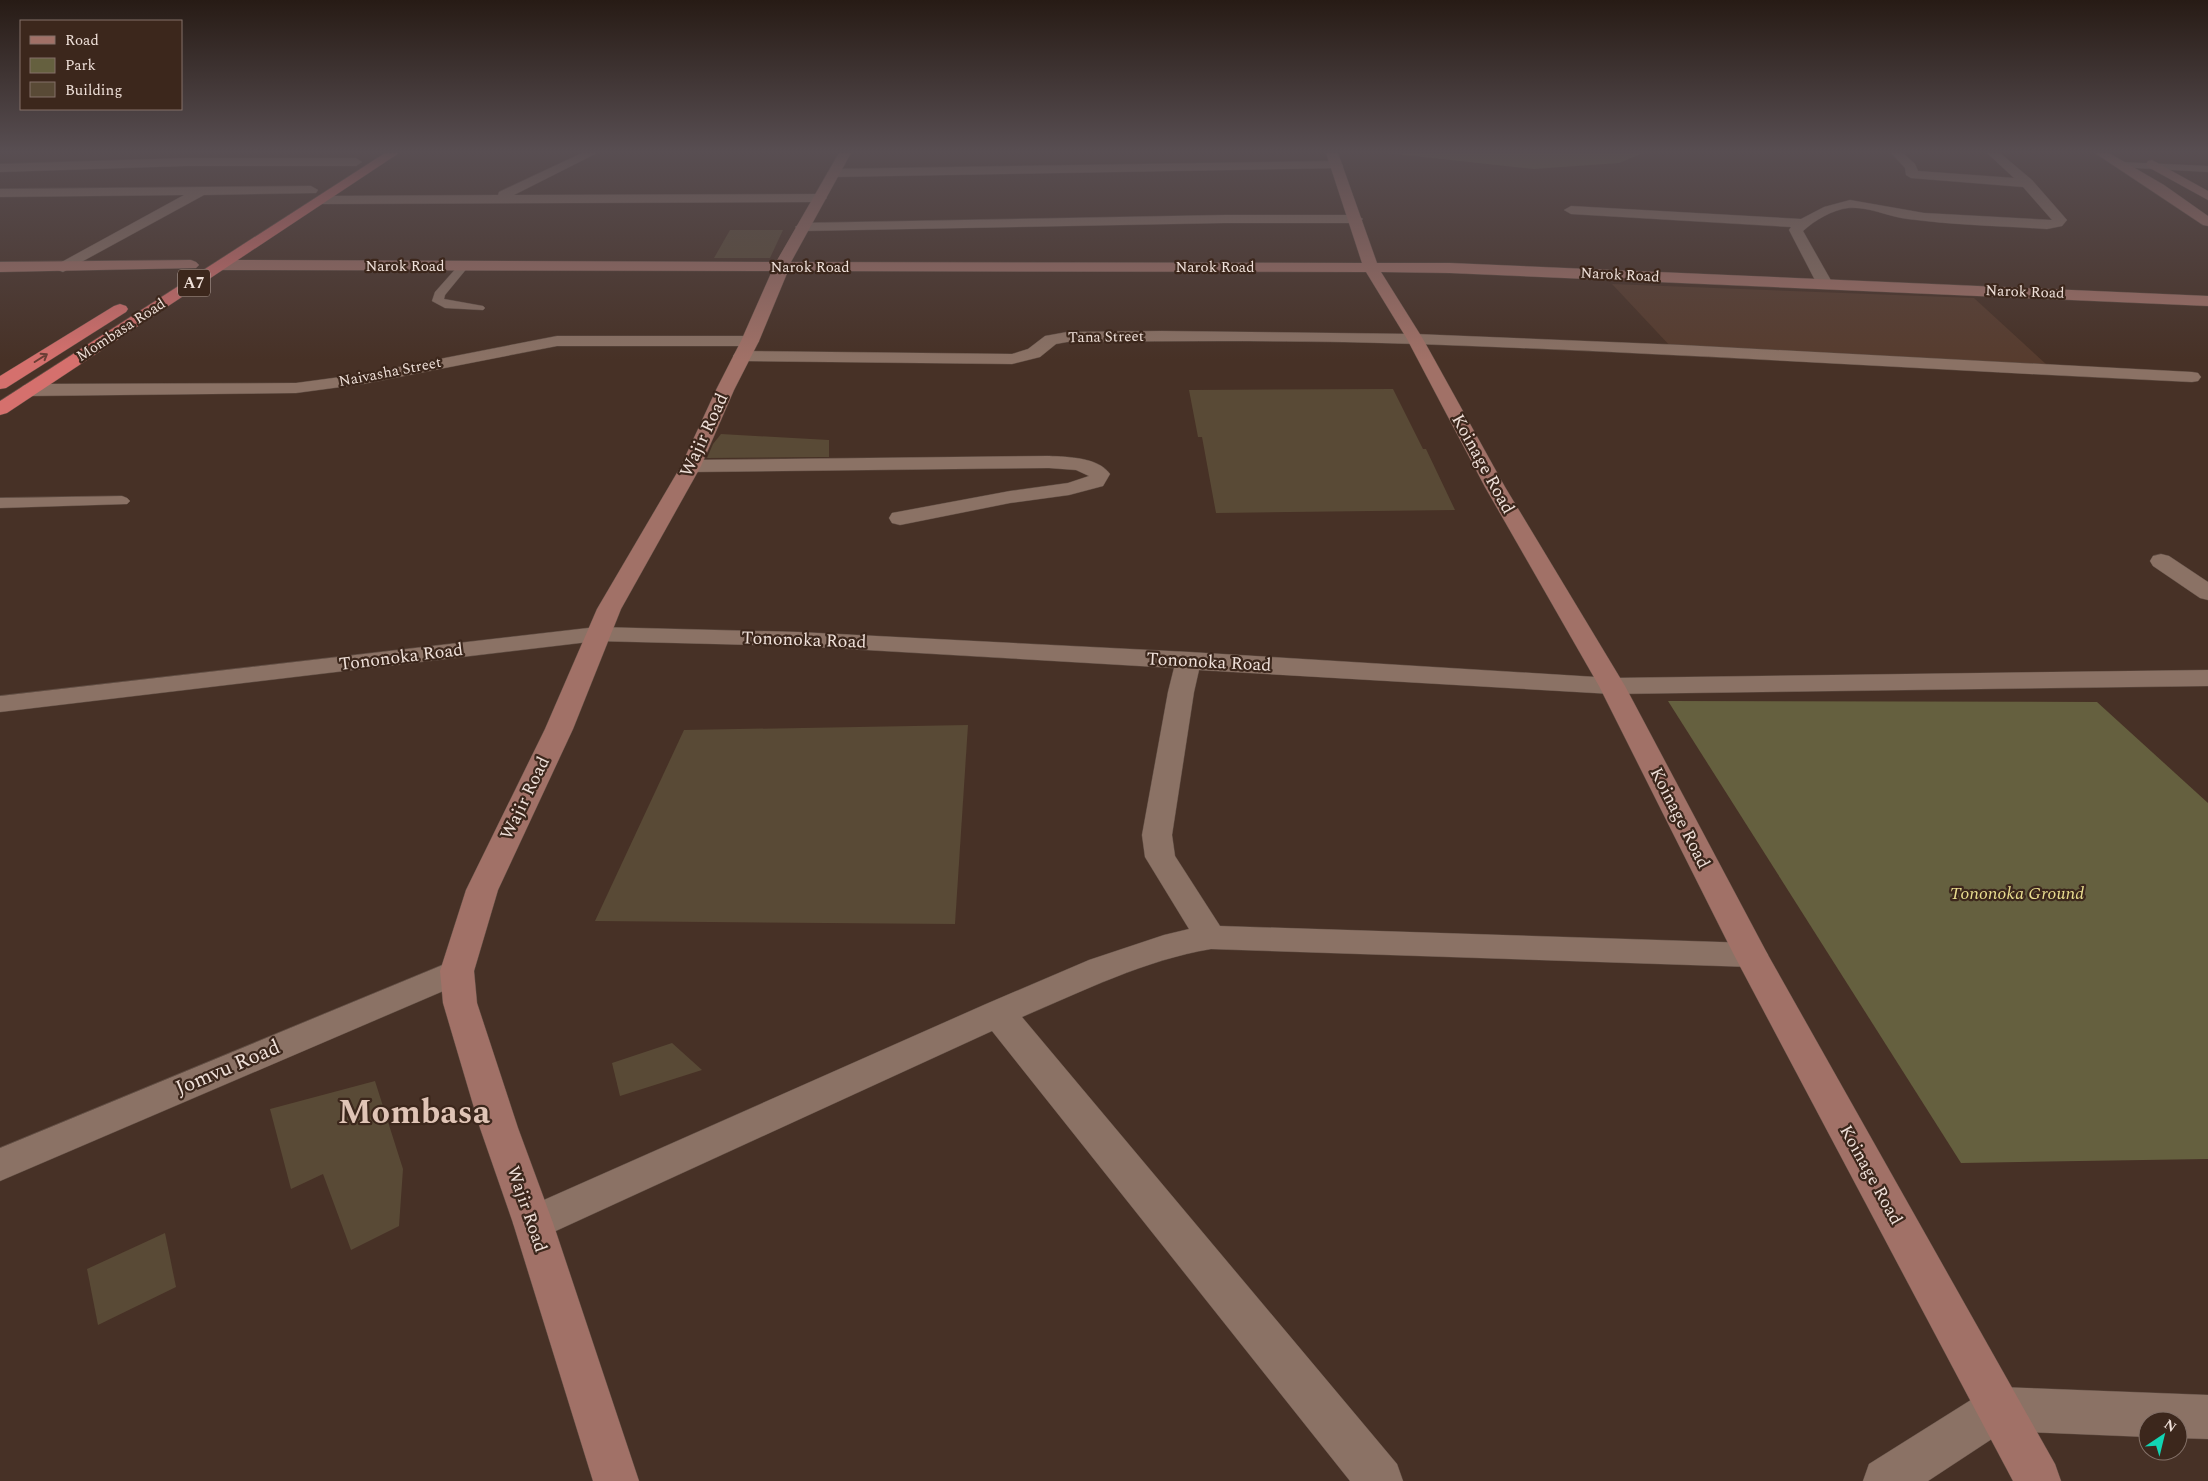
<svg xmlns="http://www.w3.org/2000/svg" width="2208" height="1481" viewBox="0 0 2208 1481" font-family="Spectral,serif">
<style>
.built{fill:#573c2e}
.green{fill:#65603f}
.building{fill:#594a36}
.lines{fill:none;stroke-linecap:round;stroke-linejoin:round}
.lane-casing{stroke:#5f4d43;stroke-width:1}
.street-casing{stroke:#5f4d43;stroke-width:1}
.secondary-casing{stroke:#5f4d43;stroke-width:1}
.highway-casing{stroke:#5f4d43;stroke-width:1}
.lane{fill:#8b7265;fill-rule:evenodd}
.street{fill:#8b7265;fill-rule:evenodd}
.secondary{fill:#a17167;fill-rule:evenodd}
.highway{fill:#d5706d;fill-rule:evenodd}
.oneway{stroke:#6a3d34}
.labels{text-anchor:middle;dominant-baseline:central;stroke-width:4.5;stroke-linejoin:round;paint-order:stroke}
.far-street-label{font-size:15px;fill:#efe0d9;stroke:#3c271c}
.shield{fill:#3c271c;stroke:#b9a8a0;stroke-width:1}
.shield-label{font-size:16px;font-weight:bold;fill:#efe0d9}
.street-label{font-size:18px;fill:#efe0d9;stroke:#3c271c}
.park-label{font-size:18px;font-style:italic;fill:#e9dc8f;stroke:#3c271c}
.near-street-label{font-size:21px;fill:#efe0d9;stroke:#3c271c}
.near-town-label{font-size:34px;font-weight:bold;fill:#e0c4b6;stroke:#3c271c}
</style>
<rect width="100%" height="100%" fill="#473126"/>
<path class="built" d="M1612,284L1974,298L2047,365L1672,348Z"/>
<g class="green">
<path d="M1387,153H1386H1643L1619,163L1534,169Z"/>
<path d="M1668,701L2097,702L2208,803V1159L1961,1163Z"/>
</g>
<g class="building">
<path d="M730,230H783L770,258H714Z"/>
<path d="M1393,389L1423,449H1426L1455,510L1216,513L1202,437H1198L1189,390Z"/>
<path d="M721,434L829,440V457L707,458L713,444Z"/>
<path d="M968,725L955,924L595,921L684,730Z"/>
<path d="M672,1043L702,1070L620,1096L612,1063Z"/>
<path d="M375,1081L403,1169L399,1226L351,1250L323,1174L291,1189L270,1109Z"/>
<path d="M165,1233L176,1287L98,1325L87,1269Z"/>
</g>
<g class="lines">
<g class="lane-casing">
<g id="lane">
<path d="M2121,162L2208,166V172L2118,167V163Z"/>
<path d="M463,264L468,267L445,295L444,299L483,306L485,308L483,310L445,308L432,301L435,292L459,265Z"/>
<path d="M122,496L127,498L130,501L127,504L0,508V498Z"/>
</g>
</g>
<g class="street-casing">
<g id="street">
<path d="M582,153H597L514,195L820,194L827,198L820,202L320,204L313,200L320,196L498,195L499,192Z"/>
<path d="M1891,153H1903L1915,164L1918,171L2014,178L1987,153H2000L2032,180L2067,220L2062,226L2047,229C2001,226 1954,225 1908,219C1889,217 1868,206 1848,208C1832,210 1815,220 1803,231L1833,284L1831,287H1819L1817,284L1789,230L1791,227L1571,214L1564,210L1571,206L1801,219L1824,207L1850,200L1924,213L2052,220L2023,187L1911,178L1906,175L1905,168Z"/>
<path d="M185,158H356L362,162L356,166H185L0,172V164Z"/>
<path d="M1337,161L1343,165L1341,168L833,177L827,173L833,169Z"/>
<path d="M311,186L318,190L316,193L204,195L63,272L58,270L55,267L58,264L184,195L0,197V189Z"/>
<path d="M1224,215H1356L1363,219L1356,223H1224L802,231L795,227L802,223Z"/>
<path d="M1161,331L1415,334L1682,345L2192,372L2198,373L2201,377L2198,381L2192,382C1934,370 1676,353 1418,344C1301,340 1184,341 1067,342L1056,344L1040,357L1012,364L742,361L736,360L733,356L736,352L742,351L1012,354L1028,349L1045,336L1067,332Z"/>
<path d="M557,336H750L756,337L759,341L756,345L750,346H557L363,384L296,393L29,396L23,394L20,390L23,386L29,384L296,383L363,374Z"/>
<path d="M1049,456C1068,457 1098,457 1110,474L1103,486L1069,495L1010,503L900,525L892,523L889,518L892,513L1010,491L1068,483L1089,476L1076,470L1049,468L691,472L684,470L681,466L684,462L691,460Z"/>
<path d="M2161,554L2169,556L2208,582V600L2200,598L2153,566L2150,561L2153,556Z"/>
<path d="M597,627L798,632L1189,652L1612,678L2208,670V686L1612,694L1199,670L1194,692L1172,835L1175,856L1220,926L1751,943L1763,947L1768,955L1763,963L1751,967L1211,949C1145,960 1083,991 1022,1017L1397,1464L1403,1481H1350L992,1031L547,1235L533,1241L519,1235L513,1223L519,1211L986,1004L1089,960L1164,935L1189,929L1145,857L1142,835L1168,692L1174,668L798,646L597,641L0,712V696Z"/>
<path d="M457,959L469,962L474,971L469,980L0,1181V1148Z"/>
<path d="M1998,1387L2208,1395V1439L2178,1438V1421H2148V1437L2004,1431L1928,1481H1863L1869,1464L1982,1393Z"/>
</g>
</g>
<g class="secondary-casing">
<g id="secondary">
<path d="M839,153H851L791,262L1362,263L1326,153H1338L1377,263H1450L2208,296V306L1450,273L1381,272L1423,339L1505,487L1625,686L1768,955L2055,1464L2061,1481H2013L1734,955L1599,686L1485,487L1407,339L1366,272L788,271L759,341L734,390L701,466L621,609L573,729L498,890L474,971L477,1003L518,1128L553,1223L639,1481H593L513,1223L480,1128L443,1003L440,971L466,890L545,729L597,609L681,466L716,390L741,341L772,271L222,270L217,268L214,265L217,262L222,260L776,262Z"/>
<path d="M2095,153H2109L2164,185L2208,216V226L2203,225Z"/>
<path d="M2152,160L2208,191V200L2148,167L2146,164L2148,161Z"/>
<path d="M191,260L196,262L199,265L196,268L0,272V262Z"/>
</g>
</g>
<g class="highway-casing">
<g id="highway">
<path d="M385,153H399L7,413L0,415V401Z"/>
<path d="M120,304L126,306L128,309L126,312L6,388L0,389V376L114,306Z"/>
</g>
</g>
<use href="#lane" class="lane"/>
<use href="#street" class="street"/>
<use href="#secondary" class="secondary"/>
<use href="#highway" class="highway"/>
</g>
<defs><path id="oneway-shaft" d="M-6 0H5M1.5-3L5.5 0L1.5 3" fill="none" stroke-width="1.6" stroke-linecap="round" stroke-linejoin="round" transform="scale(1.25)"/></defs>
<use class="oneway" href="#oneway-shaft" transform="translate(41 358) rotate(-32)"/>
<linearGradient id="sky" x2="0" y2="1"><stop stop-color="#271b15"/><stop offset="0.42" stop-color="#584e52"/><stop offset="1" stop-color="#584e52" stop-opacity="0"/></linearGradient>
<rect width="2208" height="360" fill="url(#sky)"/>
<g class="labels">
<g class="far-street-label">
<text x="405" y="266">Narok Road</text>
<text x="810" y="267">Narok Road</text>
<text x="1215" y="267">Narok Road</text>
<text transform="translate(1620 275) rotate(3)">Narok Road</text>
<text transform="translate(2025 292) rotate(2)">Narok Road</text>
<text transform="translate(121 330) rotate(-33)">Mombasa Road</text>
<text transform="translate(1106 337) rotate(-1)">Tana Street</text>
<text transform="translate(390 372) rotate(-11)">Naivasha Street</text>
</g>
<rect class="shield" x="178" y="269.5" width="32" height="27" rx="4"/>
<g class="shield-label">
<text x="194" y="283">A7</text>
</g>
<g class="street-label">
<text transform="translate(704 435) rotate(-65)">Wajir Road</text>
<text transform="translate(1483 464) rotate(61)">Koinage Road</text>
<text transform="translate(804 640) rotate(2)">Tononoka Road</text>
<text transform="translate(401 657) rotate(-7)">Tononoka Road</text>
<text transform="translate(1209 662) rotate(3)">Tononoka Road</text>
<text transform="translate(525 798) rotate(-64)">Wajir Road</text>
<text transform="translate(1680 818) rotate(63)">Koinage Road</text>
<text transform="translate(1871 1175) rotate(61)">Koinage Road</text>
<text transform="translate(527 1209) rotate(71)">Wajir Road</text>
</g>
<g class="park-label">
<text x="2017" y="893">Tononoka Ground</text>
</g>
<g class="near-street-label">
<text transform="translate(228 1068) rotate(-23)">Jomvu Road</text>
</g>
<g class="near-town-label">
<text x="414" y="1113">Mombasa</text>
</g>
</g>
<rect x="20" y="20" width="162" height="90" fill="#3c271c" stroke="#847168"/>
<rect x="30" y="36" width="25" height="8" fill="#a17167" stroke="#847168"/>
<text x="65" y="45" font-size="15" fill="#efe0d9">Road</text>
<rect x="30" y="58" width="25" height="15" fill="#65603f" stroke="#847168"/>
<text x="65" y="70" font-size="15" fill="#efe0d9">Park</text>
<rect x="30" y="82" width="25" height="15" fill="#594a36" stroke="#847168"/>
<text x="65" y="95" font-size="15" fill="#efe0d9">Building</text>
<g transform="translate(2163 1436) rotate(35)"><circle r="24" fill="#3c271c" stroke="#847168"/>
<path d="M0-4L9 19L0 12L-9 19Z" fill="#11d5b4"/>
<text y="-8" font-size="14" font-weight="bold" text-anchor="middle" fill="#efe0d9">N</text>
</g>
</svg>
